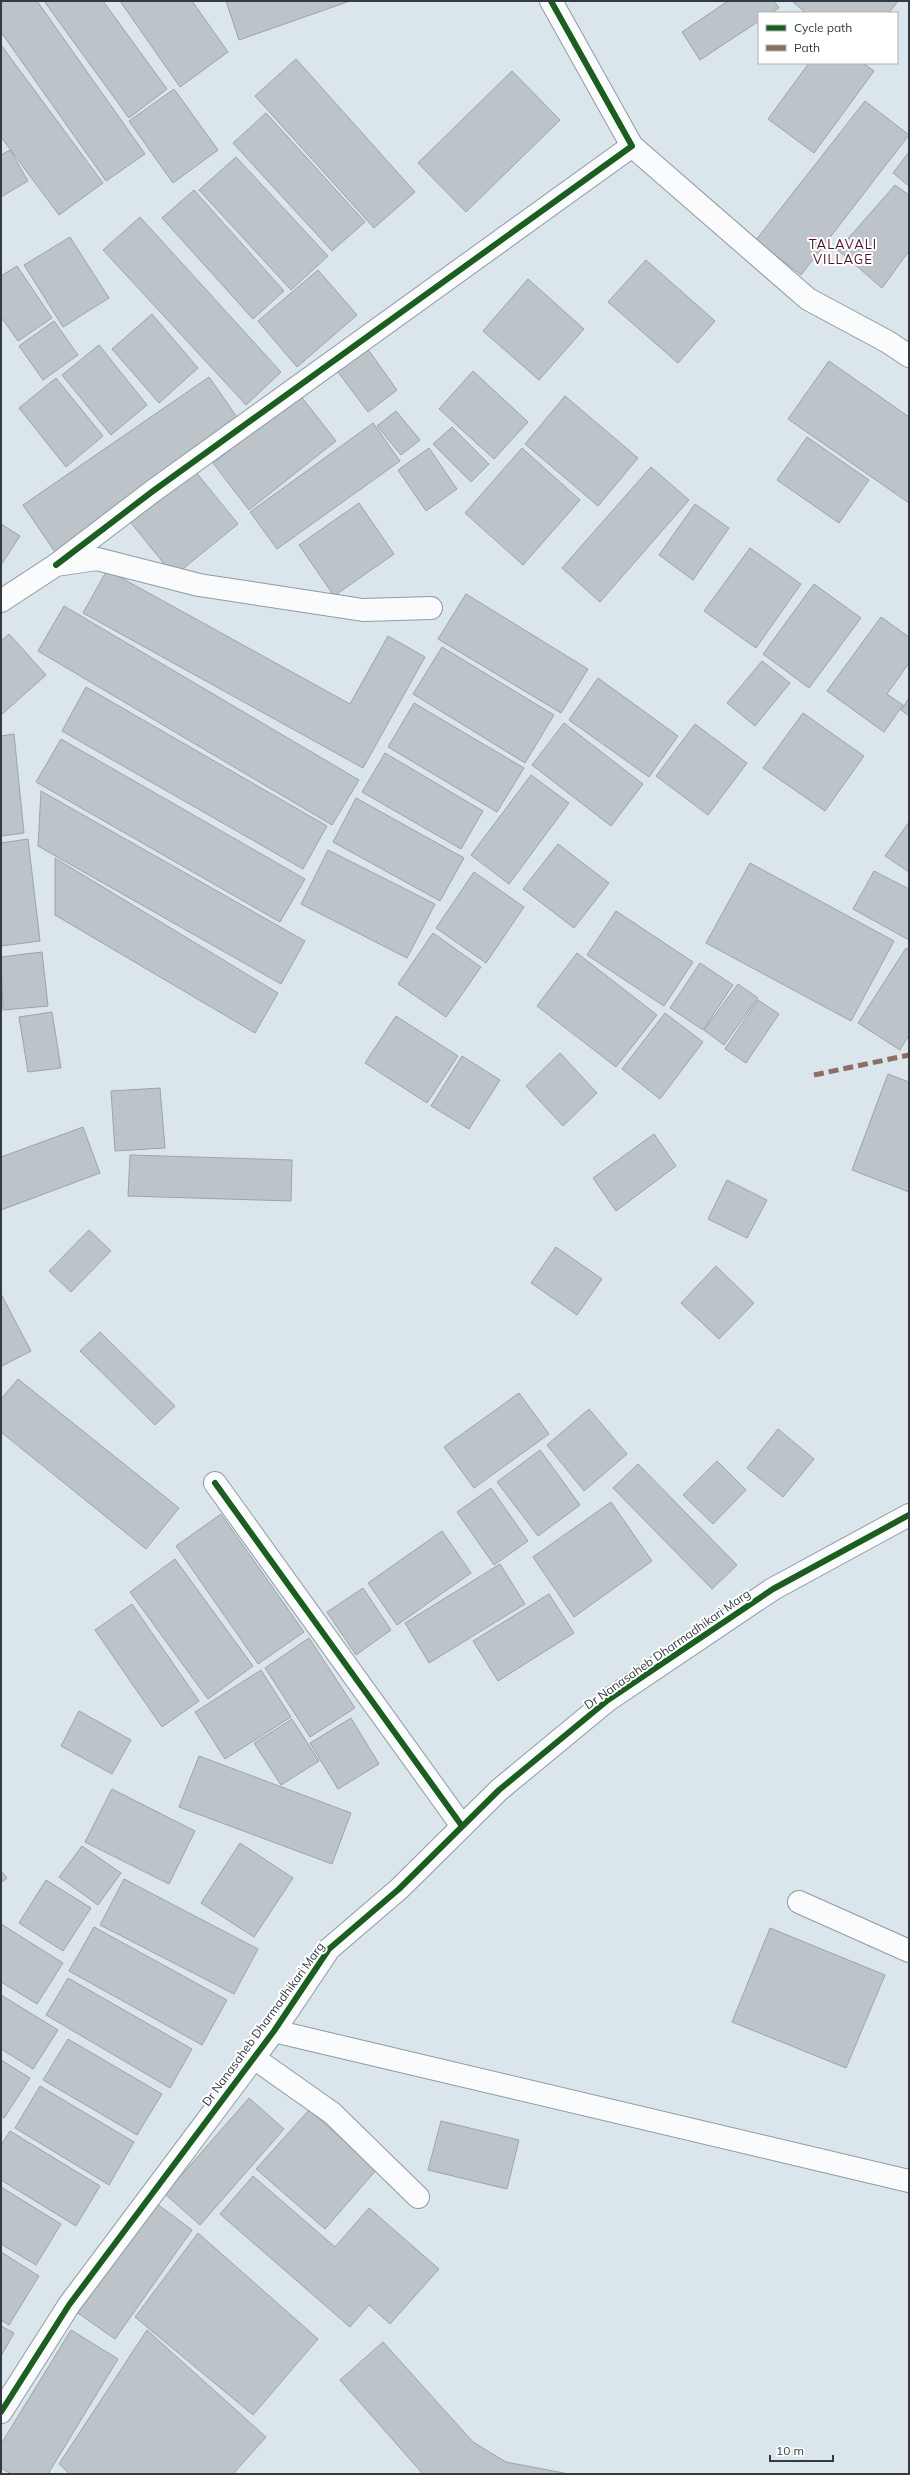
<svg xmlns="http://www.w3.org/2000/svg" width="910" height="2475" viewBox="0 0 910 2475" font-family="Mulish,sans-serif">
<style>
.building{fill:#bcc4ca;stroke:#9ca4a9}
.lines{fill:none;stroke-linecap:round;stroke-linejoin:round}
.service-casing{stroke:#929ba1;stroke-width:24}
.minor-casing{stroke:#929ba1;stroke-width:24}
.service{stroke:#f9fbfc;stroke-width:22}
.minor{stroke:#f9fbfc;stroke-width:22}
.quiet{stroke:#8d6e63;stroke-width:5;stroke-dasharray:10 5;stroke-linecap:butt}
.cycleway-casing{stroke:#fff;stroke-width:8}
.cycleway{stroke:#1b5e20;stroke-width:6}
.labels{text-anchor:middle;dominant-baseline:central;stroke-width:4;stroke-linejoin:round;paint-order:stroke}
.street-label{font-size:12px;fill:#333b40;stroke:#fff}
.neighbourhood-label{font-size:13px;letter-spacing:1px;fill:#55122c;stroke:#fff}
</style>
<rect width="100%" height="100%" fill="#dae5ec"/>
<g class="building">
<path d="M1,1H37L145,154L106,181L1,32Z"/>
<path d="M44,1H103L167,89L129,118Z"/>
<path d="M120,1H192L228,52L180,87Z"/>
<path d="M226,1H350L239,40Z"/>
<path d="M728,1H774L779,8L771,13H759V21L700,60L682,32Z"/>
<path d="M792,1H898L889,13H806Z"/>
<path d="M1,45L103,183L59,215L1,137Z"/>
<path d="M296,59L415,192L374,228L255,96Z"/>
<path d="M809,63H863L874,71L814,153L768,119Z"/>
<path d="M512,71L560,120L466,212L418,163Z"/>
<path d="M174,89L218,150L173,183L129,121Z"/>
<path d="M865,101L909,135L801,275L756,240Z"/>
<path d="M266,113L365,222L332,251L233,143Z"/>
<path d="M10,150L28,181L1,197V155Z"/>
<path d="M909,152V186L893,173Z"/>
<path d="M236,157L328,256L291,290L199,190Z"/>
<path d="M895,185L909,195V251L882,288L838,250Z"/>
<path d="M194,190L284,291L253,319L162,218Z"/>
<path d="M140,217L281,372L246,405L103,250Z"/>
<path d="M70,237L109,298L63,327L24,265Z"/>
<path d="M646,260L715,321L678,363L608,302Z"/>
<path d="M17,266L52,318L18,341L1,317V276Z"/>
<path d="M318,270L357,315L297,367L258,321Z"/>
<path d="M528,279L584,329L539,380L483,331Z"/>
<path d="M152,314L198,368L159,403L112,349Z"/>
<path d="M54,321L78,355L43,380L19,346Z"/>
<path d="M362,341L397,390L368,412L332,364Z"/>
<path d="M99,345L147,405L111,435L62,375Z"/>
<path d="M829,361L909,417V503L788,419Z"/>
<path d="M473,371L528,422L494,459L439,409Z"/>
<path d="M209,377L241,423L55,552L23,505Z"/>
<path d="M56,378L103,436L66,467L19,408Z"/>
<path d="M300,395L336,441L249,510L213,463Z"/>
<path d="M565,396L638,458L598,506L525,444Z"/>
<path d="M396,411L420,440L401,455L377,426Z"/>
<path d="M373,423L400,461L277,549L250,512Z"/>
<path d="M452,427L489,464L471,482L433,444Z"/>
<path d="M807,437L869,480L839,523L777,480Z"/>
<path d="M429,448L457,489L426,511L398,470Z"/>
<path d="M522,448L580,500L523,565L465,513Z"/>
<path d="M191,466L238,524L174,576L127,518Z"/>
<path d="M651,467L689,500L600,602L562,568Z"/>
<path d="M359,503L394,554L334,596L299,545Z"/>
<path d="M695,504L729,528L693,580L659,555Z"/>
<path d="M1,524L20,536L1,565Z"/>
<path d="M750,548L801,584L756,648L704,611Z"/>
<path d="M107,570L350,704L388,636L425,657L363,768L83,613Z"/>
<path d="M814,584L861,618L809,688L763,654Z"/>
<path d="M466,594L588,669L561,713L438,639Z"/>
<path d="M64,606L359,780L332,825L38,651Z"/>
<path d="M881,617L909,637V663L887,694L903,705L884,732L827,691Z"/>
<path d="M9,634L46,675L1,715V641Z"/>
<path d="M442,647L554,715L525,763L413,694Z"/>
<path d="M762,661L790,683L755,726L727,703Z"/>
<path d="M598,678L678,736L649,777L569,720Z"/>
<path d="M86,687L327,826L303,869L62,731Z"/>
<path d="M909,698V716L901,710Z"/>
<path d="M414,703L524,768L497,812L388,747Z"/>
<path d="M803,713L864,756L825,811L763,768Z"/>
<path d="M564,723L643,784L611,826L532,765Z"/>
<path d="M695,724L747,763L708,815L656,776Z"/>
<path d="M14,734L24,833L1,836V736Z"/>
<path d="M61,739L305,879L280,922L36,782Z"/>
<path d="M385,753L483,811L461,849L362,792Z"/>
<path d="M531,775L569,803L509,884L471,855Z"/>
<path d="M41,791L305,941L281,984L38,846Z"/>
<path d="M356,798L464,858L440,901L333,842Z"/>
<path d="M909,822V872L885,856Z"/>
<path d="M28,839L40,941L1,946V843Z"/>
<path d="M558,844L609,883L574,928L523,889Z"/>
<path d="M328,850L435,904L407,958L301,904Z"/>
<path d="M55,858L278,993L255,1033L55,915Z"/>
<path d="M750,863L894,941L851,1021L706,943Z"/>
<path d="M874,871L909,889V940L853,909Z"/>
<path d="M474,872L524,907L486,963L436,928Z"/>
<path d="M616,911L693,962L664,1006L587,955Z"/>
<path d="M433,933L481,967L446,1017L398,984Z"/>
<path d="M906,948L909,950V1035L900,1050L858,1023Z"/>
<path d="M42,952L48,1006L3,1010L1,957Z"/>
<path d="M577,953L657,1015L616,1067L537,1006Z"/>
<path d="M700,963L733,985L703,1030L670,1008Z"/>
<path d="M738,984L758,998L724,1045L704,1030Z"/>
<path d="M758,1000L779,1014L746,1063L725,1049Z"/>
<path d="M52,1012L61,1068L28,1072L19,1017Z"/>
<path d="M665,1013L703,1042L660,1099L622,1069Z"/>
<path d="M396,1016L458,1056L427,1103L365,1063Z"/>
<path d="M560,1053L597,1093L563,1126L526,1086Z"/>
<path d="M462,1056L500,1080L469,1129L431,1106Z"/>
<path d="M888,1074L909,1082V1192L852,1170Z"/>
<path d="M160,1088L165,1148L115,1151L111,1091Z"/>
<path d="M83,1127L100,1173L1,1210V1157Z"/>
<path d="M654,1134L676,1166L616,1211L593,1178Z"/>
<path d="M130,1155L292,1160L291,1201L128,1196Z"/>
<path d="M727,1180L767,1200L747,1238L708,1219Z"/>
<path d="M89,1230L111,1251L71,1292L49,1271Z"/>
<path d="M556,1247L602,1279L577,1315L531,1283Z"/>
<path d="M716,1266L754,1303L719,1339L681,1303Z"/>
<path d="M1,1294L31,1351L2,1366L1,1365Z"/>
<path d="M100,1332L175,1406L155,1425L80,1351Z"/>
<path d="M18,1379L179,1508L146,1549L1,1432V1399Z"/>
<path d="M519,1393L549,1434L474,1488L444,1447Z"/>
<path d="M589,1409L627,1454L584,1491L547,1445Z"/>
<path d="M778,1429L814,1459L783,1497L747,1468Z"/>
<path d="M540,1450L580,1505L538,1536L497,1482Z"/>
<path d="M717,1461L746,1490L713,1524L683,1495Z"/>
<path d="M638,1464L737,1565L712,1589L613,1488Z"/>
<path d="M491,1488L528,1541L494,1565L457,1512Z"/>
<path d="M611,1502L652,1561L574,1617L533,1557Z"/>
<path d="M221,1514L304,1632L258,1664L176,1546Z"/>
<path d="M442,1531L471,1573L397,1625L368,1583Z"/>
<path d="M175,1559L253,1666L208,1699L130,1592Z"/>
<path d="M500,1564L525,1604L429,1663L405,1623Z"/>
<path d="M363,1588L391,1630L356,1655L327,1612Z"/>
<path d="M549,1594L574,1633L498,1681L473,1641Z"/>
<path d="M132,1604L199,1701L162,1727L95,1630Z"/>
<path d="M309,1638L355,1708L310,1737L265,1668Z"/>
<path d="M261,1670L291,1717L225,1759L195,1712Z"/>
<path d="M79,1711L131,1740L112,1774L61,1746Z"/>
<path d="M351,1718L379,1764L338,1789L310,1743Z"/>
<path d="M292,1719L319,1761L281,1785L254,1743Z"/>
<path d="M199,1756L351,1813L332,1864L179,1807Z"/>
<path d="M112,1789L195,1831L169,1884L85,1842Z"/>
<path d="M240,1843L293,1878L254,1937L201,1903Z"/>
<path d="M82,1846L121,1873L98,1905L59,1877Z"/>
<path d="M1,1871L7,1878L1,1883Z"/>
<path d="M124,1879L258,1949L234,1994L100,1925Z"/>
<path d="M46,1880L91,1908L63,1951L19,1923Z"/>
<path d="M1,1924L63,1963L37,2004L1,1982Z"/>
<path d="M94,1927L227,2000L202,2045L69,1971Z"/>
<path d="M770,1928L885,1975L846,2068L732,2022Z"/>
<path d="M68,1978L192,2049L170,2088L46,2015Z"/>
<path d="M1,1995L58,2030L33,2069L1,2049Z"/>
<path d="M68,2039L162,2094L137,2135L43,2080Z"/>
<path d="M1,2060L30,2078L4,2118L1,2116Z"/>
<path d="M40,2086L134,2142L109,2185L15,2128Z"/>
<path d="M249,2098L284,2129L200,2225L165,2194Z"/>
<path d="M309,2110L377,2169L325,2229L256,2169Z"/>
<path d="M441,2121L519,2140L507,2189L428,2170Z"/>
<path d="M10,2131L100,2186L76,2226L1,2180V2145Z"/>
<path d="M253,2176L335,2247L369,2208L439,2269L390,2324L369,2305L350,2327L220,2214Z"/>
<path d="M1,2187L61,2224L36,2265L1,2244Z"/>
<path d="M153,2201L192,2230L115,2339L75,2311Z"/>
<path d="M198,2233L318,2339L253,2415L135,2317Z"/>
<path d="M1,2252L39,2276L9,2325L1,2320Z"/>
<path d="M1,2326L14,2333L1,2356Z"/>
<path d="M71,2330L118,2359L48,2474H11L1,2468V2444Z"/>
<path d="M147,2330L266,2437L233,2474H70L59,2464Z"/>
<path d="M383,2342L473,2442L506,2462L569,2474H423L340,2380Z"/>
</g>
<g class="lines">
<g class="service-casing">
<g id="service">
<path d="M799,1902L909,1951"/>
<path d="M274,2031L909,2181"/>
<path d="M254,2058L332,2113L418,2197"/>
</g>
</g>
<g class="minor-casing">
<g id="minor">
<path d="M632,146L808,299L888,342L909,356"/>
<path d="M56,565L153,491L632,146L551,1"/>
<path d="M1,601L56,565L97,559L199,585L363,610L431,608"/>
<path d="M215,1483L462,1826"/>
<path d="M1,2412L69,2305L274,2031L329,1949L399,1889L499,1790L608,1700L773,1589L909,1515"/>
</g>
</g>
<use href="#service" class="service"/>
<use href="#minor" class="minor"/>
<path class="quiet" d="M814,1075L909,1055"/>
<g class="cycleway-casing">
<g id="cycleway">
<path d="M56,565L153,491L632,146L551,1"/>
<path d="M215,1483L462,1826"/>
<path d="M1,2412L69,2305L274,2031L329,1949L399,1889L499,1790L608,1700L773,1589L909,1515"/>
</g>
</g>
<use href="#cycleway" class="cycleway"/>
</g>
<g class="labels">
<g class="street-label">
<text transform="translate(667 1649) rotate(-35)">Dr Nanasaheb Dharmadhikari Marg</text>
<text transform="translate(263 2024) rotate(-54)">Dr Nanasaheb Dharmadhikari Marg</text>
</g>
<g class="neighbourhood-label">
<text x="843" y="244">TALAVALI<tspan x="843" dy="15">VILLAGE</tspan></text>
</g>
</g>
<rect width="910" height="2475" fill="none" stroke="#333b40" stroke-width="4"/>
<rect x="758" y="12" width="140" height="52" fill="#ffffff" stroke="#adb1b3"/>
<rect x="766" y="25" width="20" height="6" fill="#1b5e20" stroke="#adb1b3"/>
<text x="794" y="32" font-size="12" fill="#333b40">Cycle path</text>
<rect x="766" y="45" width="20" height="6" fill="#8d6e63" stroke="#adb1b3"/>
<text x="794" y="52" font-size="12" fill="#333b40">Path</text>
<path d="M770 2455v6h63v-6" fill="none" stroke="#333b40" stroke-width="2"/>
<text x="776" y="2455" font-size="12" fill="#333b40" stroke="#ffffff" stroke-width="3" paint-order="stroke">10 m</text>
</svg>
